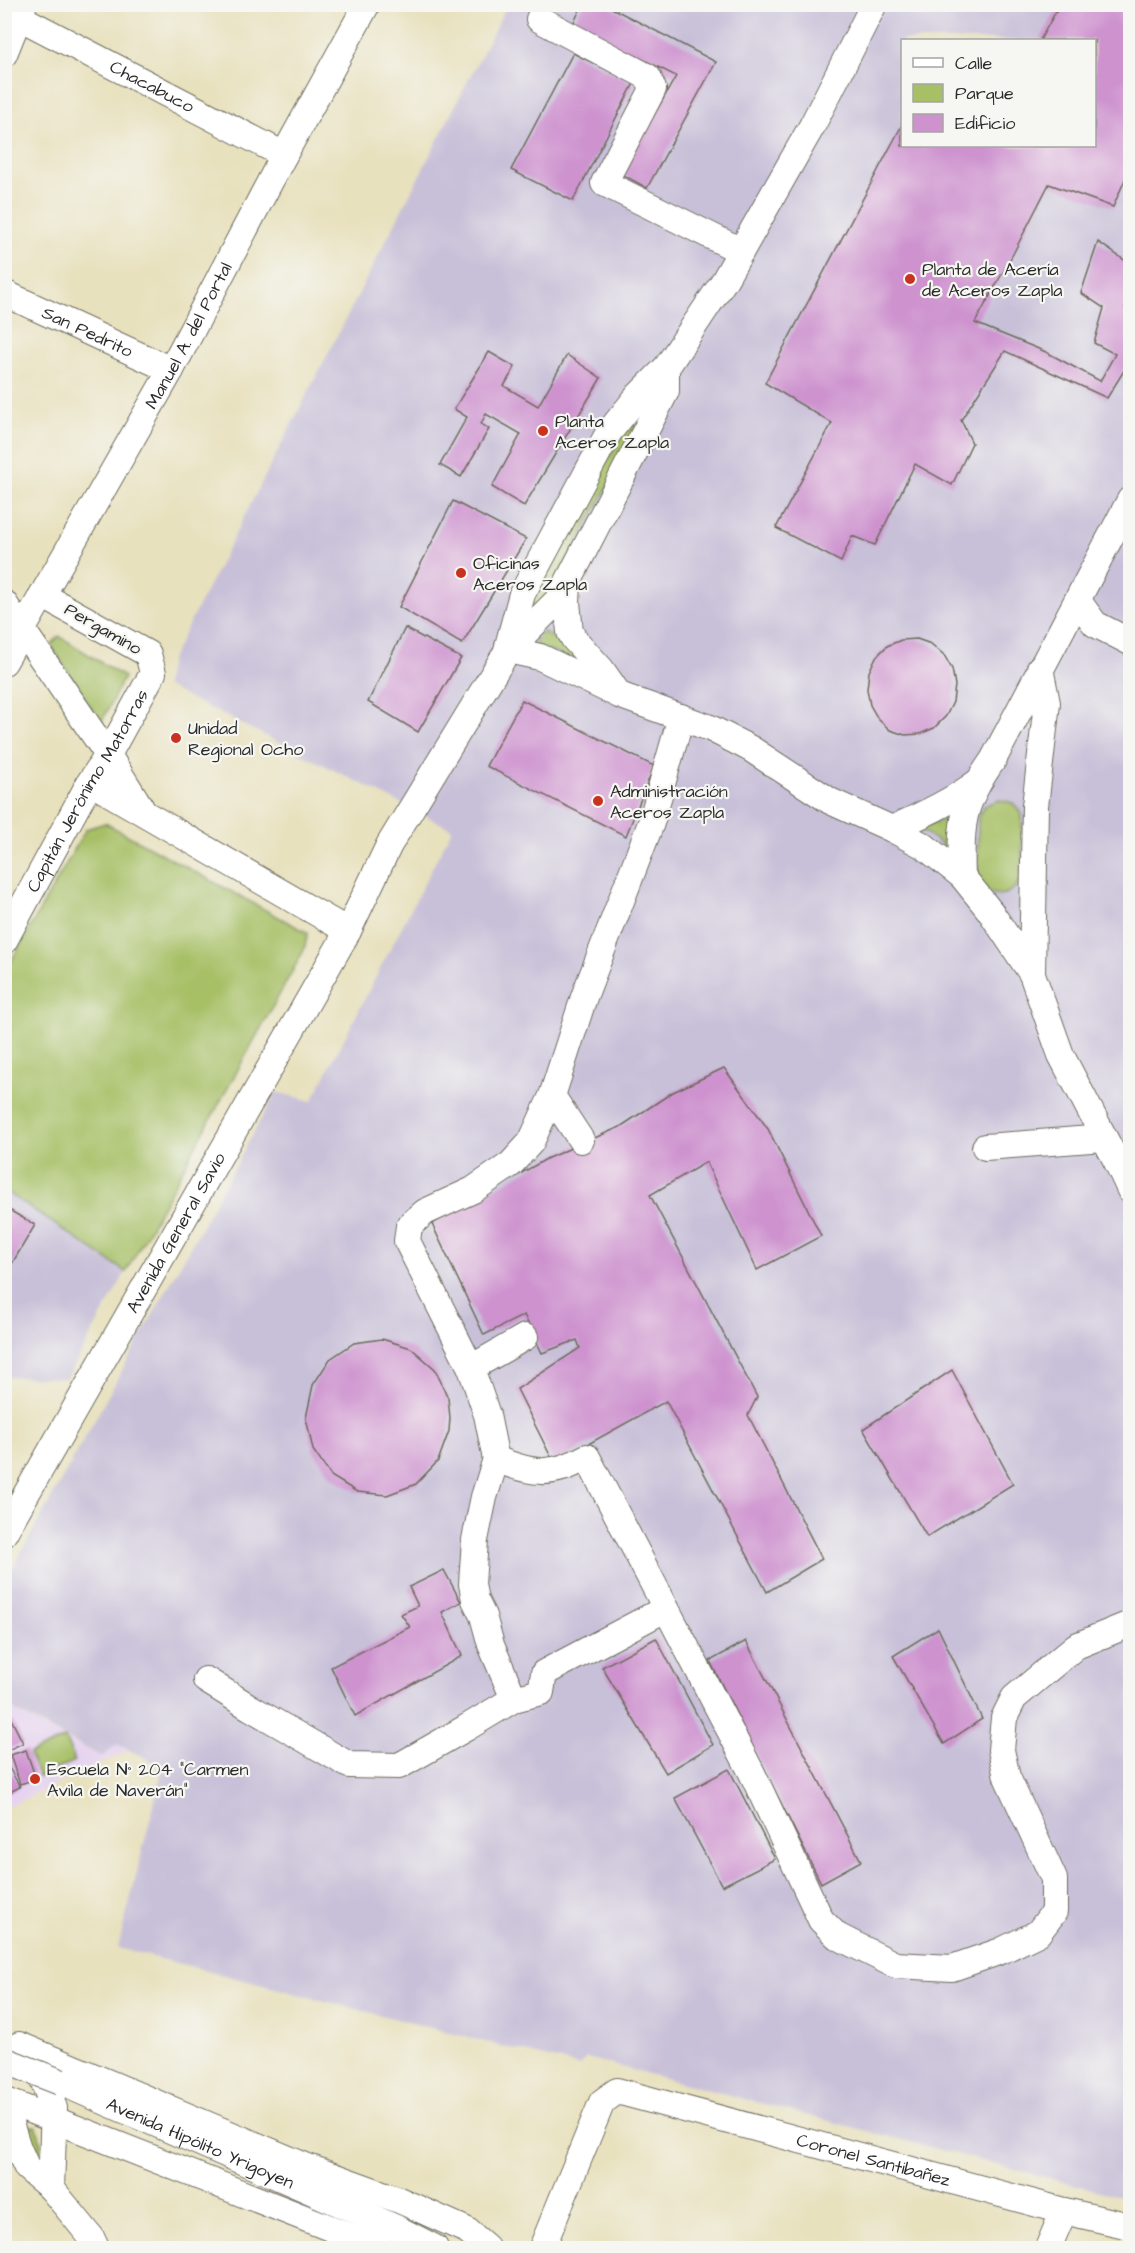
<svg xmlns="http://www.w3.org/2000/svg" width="1135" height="2253" viewBox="0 0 1135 2253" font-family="'Architects Daughter',sans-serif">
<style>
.built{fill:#e6d3f0}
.industrial{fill:#c8c0d8;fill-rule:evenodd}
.green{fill:#a7c066;stroke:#697648;stroke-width:1.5}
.building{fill:#ce93cf}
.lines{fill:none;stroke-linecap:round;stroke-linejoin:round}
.minor-casing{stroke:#6d6b5e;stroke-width:28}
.minor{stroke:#fff;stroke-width:26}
.rail{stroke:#2b2b2b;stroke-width:4.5}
.minor-bridge-casing{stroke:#6d6b5e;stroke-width:28;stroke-linecap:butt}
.minor-bridge{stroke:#fff;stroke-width:26}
.poi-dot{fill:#c8321e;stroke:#f6f6f2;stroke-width:2}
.labels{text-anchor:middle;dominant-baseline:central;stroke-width:4.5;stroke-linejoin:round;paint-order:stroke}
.street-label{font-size:18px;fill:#2b2b2b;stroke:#f6f6f2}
.poi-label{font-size:18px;fill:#2b2b2b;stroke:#f6f6f2;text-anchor:start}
</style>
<rect width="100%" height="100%" fill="#f6f6f2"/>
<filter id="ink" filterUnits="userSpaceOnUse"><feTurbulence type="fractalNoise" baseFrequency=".0167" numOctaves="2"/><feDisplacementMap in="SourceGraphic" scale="12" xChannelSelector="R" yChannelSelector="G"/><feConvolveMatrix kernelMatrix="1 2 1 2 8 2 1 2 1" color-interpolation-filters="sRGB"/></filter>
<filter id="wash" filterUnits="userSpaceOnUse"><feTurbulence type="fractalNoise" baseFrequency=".008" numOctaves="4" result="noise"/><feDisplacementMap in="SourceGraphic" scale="24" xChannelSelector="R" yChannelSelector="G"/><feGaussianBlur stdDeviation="1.35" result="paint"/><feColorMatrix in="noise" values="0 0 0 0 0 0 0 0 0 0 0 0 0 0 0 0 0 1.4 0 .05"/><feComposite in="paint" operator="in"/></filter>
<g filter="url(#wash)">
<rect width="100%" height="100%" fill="#e8e1be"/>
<path class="built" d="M5,1706L101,1757L117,1744L129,1750L5,1808Z"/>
<g class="industrial">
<path d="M507,5H1130V2199L586,2058L580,2066L118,1948L163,1767L117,1744L102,1757L5,1705V1582L276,1092L312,1101L452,829L165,686L170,661ZM902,40H1094V146H902Z"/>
<path d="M4,1190L126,1272L67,1378L5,1377Z"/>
</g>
<g class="green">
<path d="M651,407L559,577L541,604L537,606L529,602L635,411Z"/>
<path d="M543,632L566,645L589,666L535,645L536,640Z"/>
<path d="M59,636L124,677L101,723L51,645Z"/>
<path d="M999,800L1013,803L1022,814V876C1012,902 982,901 978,872V816L984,806Z"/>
<path d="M951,817V851L919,828Z"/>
<path d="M105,823L308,933L304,950L126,1272L4,1190L5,972L86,829Z"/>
<path d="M65,1738L75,1761L39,1777L29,1754Z"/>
<path d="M27,2125L36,2127C43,2143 42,2155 41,2172L27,2140L24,2126Z"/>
</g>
<g id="blocks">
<g class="building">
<path d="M583,4H604L716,62L647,188L621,174L676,76L573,24Z"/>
<path d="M1060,4H1130V168L1113,207L1049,184L1014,252L975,323L1046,352L1100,381L1115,354L1094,343L1104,308L1081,293L1098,242L1130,264V294L1125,307L1130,322V361L1107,398L1005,351L961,420L972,443L952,485L915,464L875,545L852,536L841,562L776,528L832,423L765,383L902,125V146H1094V40H1040Z"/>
<path d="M573,53L634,83L573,201L511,170Z"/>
<path d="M489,352L515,367L504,386L538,406L567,355L601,378L524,506L492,487L521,434L486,414L481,424L489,429L461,477L440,465L467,417L454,409Z"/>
<path d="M453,501L526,539L462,644L399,607Z"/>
<path d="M405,628L461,658L418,732L368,702Z"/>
<path d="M917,639L931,644L944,655L952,669L955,685L953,702L946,716L934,728L920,734L905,735L890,730L878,719L870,705L867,689L869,672L876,657L887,646L901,640Z"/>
<path d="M522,700L654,766L626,836L486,766Z"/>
<path d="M724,1068L768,1129L821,1236L757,1270L706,1162L650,1195L757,1397L748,1415L822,1559L767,1592L666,1401L554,1463L517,1389L580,1348L577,1340L542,1353L524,1315L484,1335L432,1224L548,1158L620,1127L673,1092Z"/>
<path d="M4,1207L35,1225L4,1277Z"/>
<path d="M382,1339L411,1348L435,1369L448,1398L450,1418L449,1431L438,1461L416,1484L387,1495L357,1492L331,1476L313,1450L306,1418L313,1385L330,1359L354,1343Z"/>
<path d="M952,1370L1013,1484L927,1537L863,1429Z"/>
<path d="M444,1570L461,1602L442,1612L462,1656L355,1716L331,1667L410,1627L401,1614L418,1606L409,1587Z"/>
<path d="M938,1628L982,1719L944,1744L893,1656Z"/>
<path d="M656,1638L713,1745L666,1773L602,1667Z"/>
<path d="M746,1641L861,1861L821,1883L710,1661Z"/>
<path d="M10,1717L23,1743L6,1751L4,1720Z"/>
<path d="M26,1750L36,1779L20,1784L10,1755Z"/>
<path d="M4,1759L20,1787L4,1795Z"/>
<path d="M729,1769L775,1859L722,1886L675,1798Z"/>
</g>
</g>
</g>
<g filter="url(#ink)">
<use href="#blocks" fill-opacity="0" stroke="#6d6b5e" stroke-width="1.5"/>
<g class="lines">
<g class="minor-casing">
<g id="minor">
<path id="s1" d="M19,17L284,155"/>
<path d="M4,54L24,4"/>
<path d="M741,251L812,126L874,4"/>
<path id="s2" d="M4,293L171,370"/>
<path d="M568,583L567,602L570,632L574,639L601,669L617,692"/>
<path d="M1078,601L1095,624L1130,642"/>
<path d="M4,603L108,755L141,808"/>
<path d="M508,646L522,594L609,432L638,396L666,368L724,281L741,251L604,183L653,89L648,77L539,19"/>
<path d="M508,650L540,657L619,695L710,728L751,749L830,801L892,829C922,815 951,802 978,782"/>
<path id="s3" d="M4,662L171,370L284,155L367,4"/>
<path d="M90,782L348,931"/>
<path d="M892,829L924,846L962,876L990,911L1032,974L1061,1055L1118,1164L1130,1157"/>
<path d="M962,876C960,823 962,804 993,760L1130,500"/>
<path id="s4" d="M4,941L90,782L108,755L153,673L148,654L42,595"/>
<path d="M1032,974L1035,806L1047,703L1040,668"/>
<path d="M581,1140L552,1096L584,997L651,823L681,717"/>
<path d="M985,1147L1104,1138"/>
<path d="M1118,1164L1130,1190"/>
<path d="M525,1337L471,1368L407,1241L409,1226L425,1212L473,1190L511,1164L531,1142L552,1096"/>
<path d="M471,1368L487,1415L496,1459C532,1474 552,1477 587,1457L752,1773L821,1920L837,1936L895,1965L952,1968L1001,1951L1038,1933L1054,1912V1879L1007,1777L1001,1750L1004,1718L1014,1698L1076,1646L1130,1624"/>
<path d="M496,1459L484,1497L475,1540L472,1584L475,1600L483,1616L491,1645L514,1699"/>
<path id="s5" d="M4,1533L348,931L389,845L508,650L559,599L666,391V368"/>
<path d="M206,1680L251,1708L349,1765L399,1766L466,1728L514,1699L541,1692L544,1673L665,1609"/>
<path d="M19,2045L305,2166L399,2200L466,2230L486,2247"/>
<path d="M37,2066L54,2108L51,2188"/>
<path id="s6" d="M60,2082L396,2228L435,2248"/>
<path d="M4,2100L381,2248"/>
<path d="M4,2105L18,2148L27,2168L51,2188L91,2237L96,2248"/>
<path id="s7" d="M542,2248L602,2102L617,2091L1064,2211L1130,2226"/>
<path d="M1048,2248L1064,2211"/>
</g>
</g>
<use href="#minor" class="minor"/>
<path class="rail" d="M4,2239L8,2248"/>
<g class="minor-bridge-casing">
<path id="minor-bridge" d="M4,2060L60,2082"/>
</g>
<use href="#minor-bridge" class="minor-bridge"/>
</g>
</g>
<g class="poi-dot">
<circle cx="910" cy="279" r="6"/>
<circle cx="543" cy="431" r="6"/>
<circle cx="461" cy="573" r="6"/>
<circle cx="176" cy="738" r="6"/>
<circle cx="598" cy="801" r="6"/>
<circle cx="35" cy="1779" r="6"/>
</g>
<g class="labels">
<g class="street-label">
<text stroke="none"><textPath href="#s1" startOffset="150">Chacabuco</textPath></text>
<text stroke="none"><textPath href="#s2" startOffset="92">San Pedrito</textPath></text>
<text stroke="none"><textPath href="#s3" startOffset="375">Manuel A. del Portal</textPath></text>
<text transform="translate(103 629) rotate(30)">Pergamino</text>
<text stroke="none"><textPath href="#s4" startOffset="172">Capitán Jerónimo Matorras</textPath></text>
<text stroke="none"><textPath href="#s5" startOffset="346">Avenida General Savio</textPath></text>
<text stroke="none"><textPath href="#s6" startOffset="153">Avenida Hipólito Yrigoyen</textPath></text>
<text stroke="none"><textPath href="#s7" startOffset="442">Coronel Santibañez</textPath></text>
</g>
<g class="poi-label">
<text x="922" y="269">Planta de Acería<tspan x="922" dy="21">de Aceros Zapla</tspan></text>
<text x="555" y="421">Planta<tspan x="555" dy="21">Aceros Zapla</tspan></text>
<text x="473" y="563">Oficinas<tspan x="473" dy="21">Aceros Zapla</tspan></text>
<text x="188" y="728">Unidad<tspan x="188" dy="21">Regional Ocho</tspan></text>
<text x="610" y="791">Administración<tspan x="610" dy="21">Aceros Zapla</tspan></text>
<text x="47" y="1769">Escuela N° 204 "Carmen<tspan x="47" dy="21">Avila de Naverán"</tspan></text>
</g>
</g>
<rect width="1135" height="2253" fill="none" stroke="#f6f6f2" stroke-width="24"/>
<rect x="901" y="39" width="195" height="108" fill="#f6f6f2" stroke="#a5a5a2" stroke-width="1.5"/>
<rect x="913" y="58" width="30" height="9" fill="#ffffff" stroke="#a5a5a2" stroke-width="1.5"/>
<text x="955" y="69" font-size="18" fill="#2b2b2b">Calle</text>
<rect x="913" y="84" width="30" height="18" fill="#a7c066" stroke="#a5a5a2" stroke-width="1.5"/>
<text x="955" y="99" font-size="18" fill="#2b2b2b">Parque</text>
<rect x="913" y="114" width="30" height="18" fill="#ce93cf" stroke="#a5a5a2" stroke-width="1.5"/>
<text x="955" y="129" font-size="18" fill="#2b2b2b">Edificio</text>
</svg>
